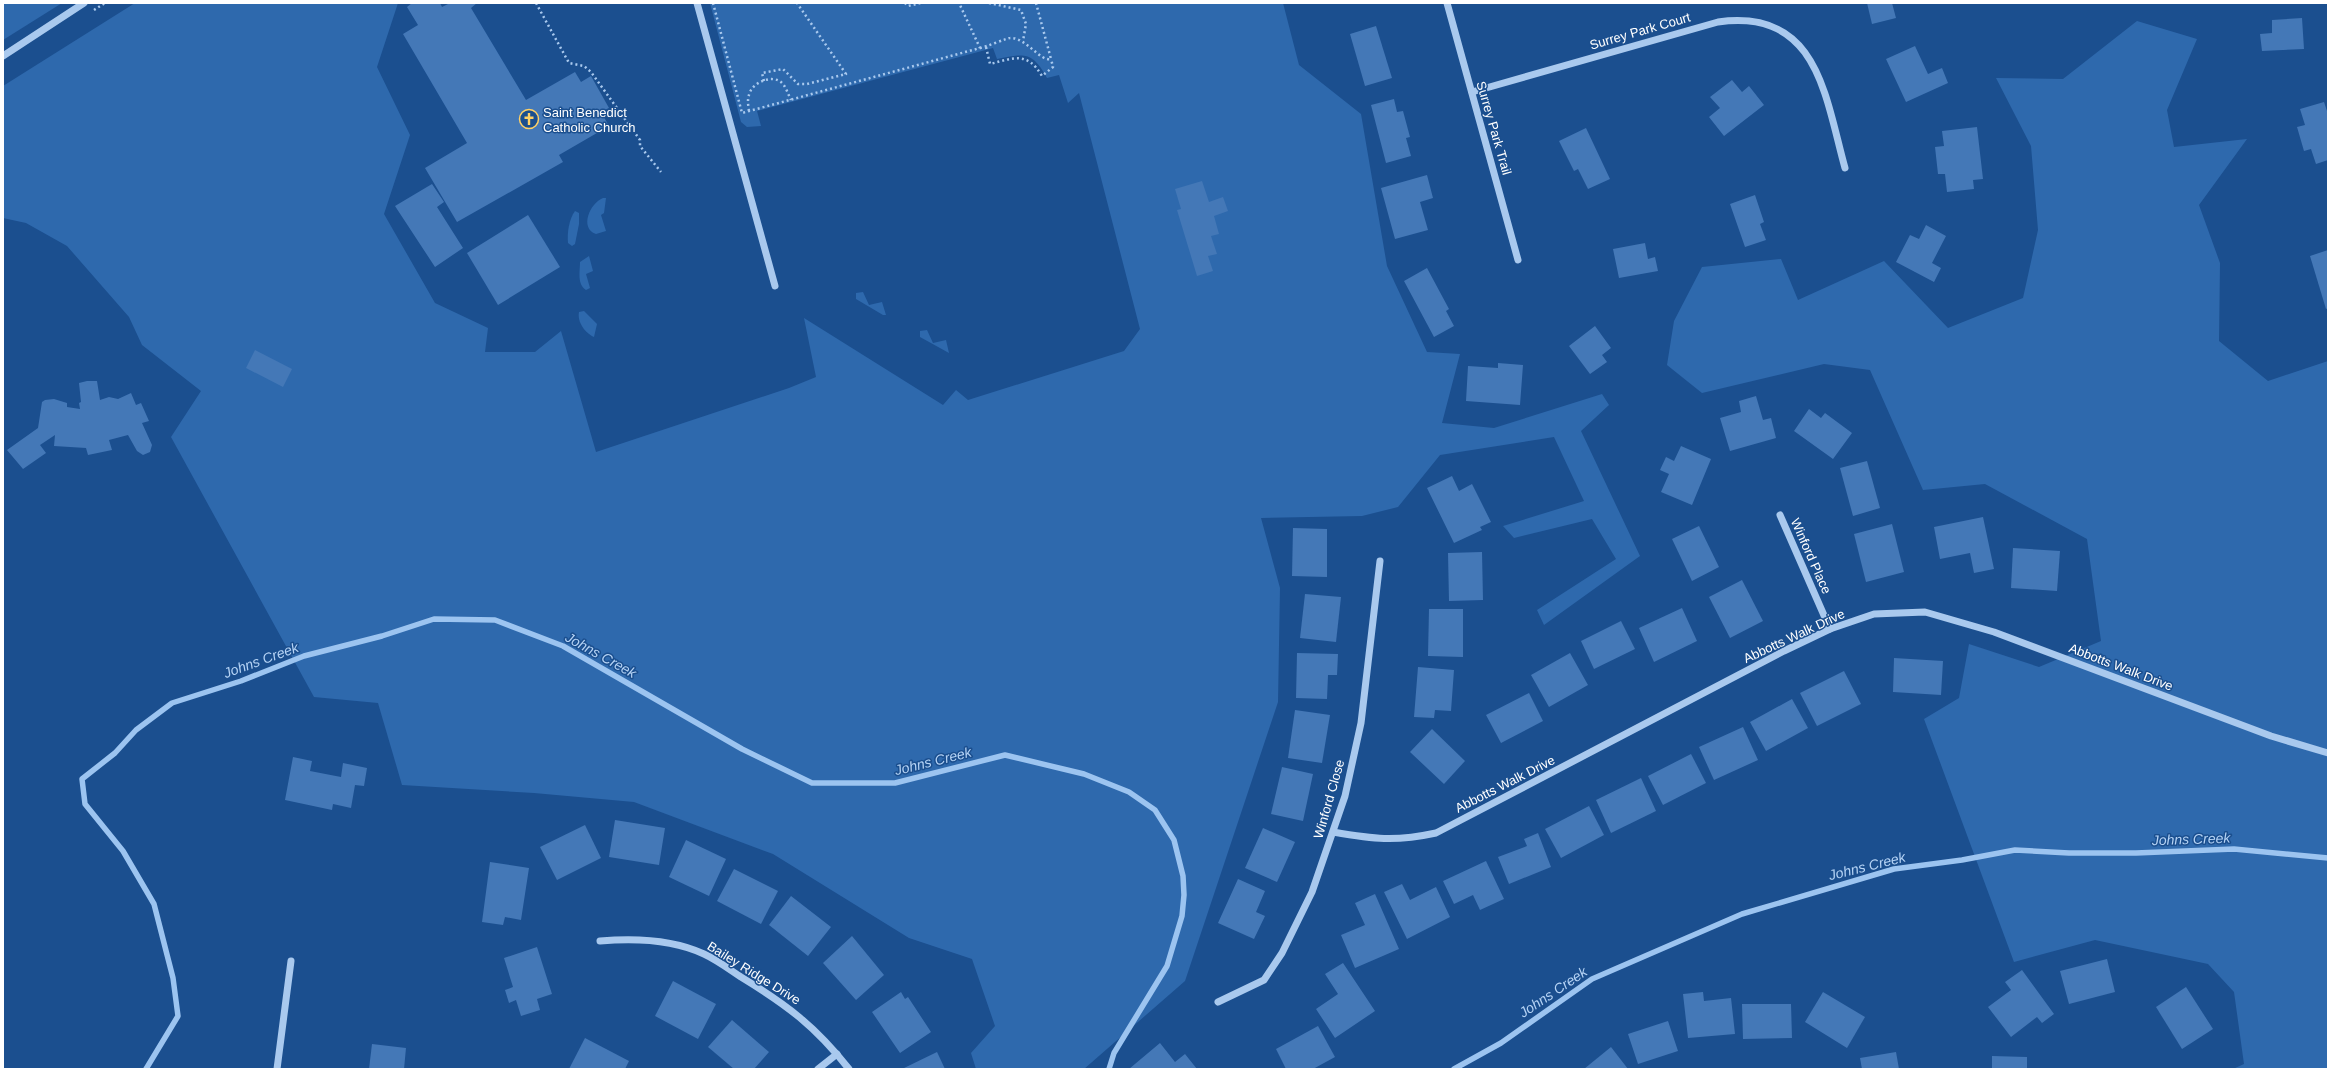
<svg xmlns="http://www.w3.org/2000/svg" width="2331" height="1072" viewBox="0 0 2331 1072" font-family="Helvetica,sans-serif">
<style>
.green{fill:#2e69ad}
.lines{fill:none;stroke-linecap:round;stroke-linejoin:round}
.stream{stroke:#9cc4f0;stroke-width:5.5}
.building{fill:#4478b7}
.path{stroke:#a9c9ee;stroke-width:2.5;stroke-dasharray:2 3;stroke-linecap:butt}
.minor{stroke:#a9c9ee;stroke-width:7}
.labels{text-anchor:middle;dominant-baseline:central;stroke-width:3;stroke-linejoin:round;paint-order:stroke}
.street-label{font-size:13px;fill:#fff;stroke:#1b4f8f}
.poi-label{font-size:13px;fill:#fff;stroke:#1b4f8f;text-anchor:start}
.water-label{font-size:14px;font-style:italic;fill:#b5d3f5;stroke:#1b4f8f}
</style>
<rect width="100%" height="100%" fill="#1b4f8f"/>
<g class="green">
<path d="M3,3H62L3,40Z"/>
<path d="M135,3H398L377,67L410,135L384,214L435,303L488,328L485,352H535L561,331L596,452L789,388L816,377L804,318L943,405L956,390L968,400L1124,351L1140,329L1079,93L1068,103L1059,75L1047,78C1033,52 1025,53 997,59L993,48L757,111L761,126L747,127L741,122L710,3H1283L1299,65L1361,114L1387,266L1427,352L1460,354L1442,423L1494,428L1602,394L1609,405L1581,431L1640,556L1544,625L1537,610L1616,559L1592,519L1514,538L1503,526L1584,501L1554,437L1440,455L1398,507L1362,516L1261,518L1280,588L1278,702L1185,981L1084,1069H976L971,1053L995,1026L972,959L909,938L773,854L634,802L534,793L402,785L378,703L314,697L171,437L201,391L142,345L129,317L67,246L26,223L3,218V86Z"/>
<path d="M2137,21L2197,39L2167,110L2174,147L2247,139L2199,205L2220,263L2219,341L2268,381L2328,361V1069H2233L2244,1064L2234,992L2208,964L2095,940L2014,962L1924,719L1959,698L1969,644L2039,667L2101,641L2087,539L1985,484L1923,490L1870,370L1824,364L1702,393L1667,365L1674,321L1702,267L1781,259L1798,300L1884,261L1948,328L2023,298L2038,230L2031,146L1996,78L2063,79Z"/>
<path d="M603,198H606L604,213L601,215L606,231L596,234C579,228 590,203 603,198Z"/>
<path d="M575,211L579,213V224L575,244L572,246L568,243C567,233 569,219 575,211Z"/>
<path d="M589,256L593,271L586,274L590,288L586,290C577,284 580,272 580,262Z"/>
<path d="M863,292L869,305L882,302L886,315H883L856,299V293Z"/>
<path d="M584,311L597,324L594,337C585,333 577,322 579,312Z"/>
<path d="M927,330L933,343L946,340L949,353L920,337V331Z"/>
</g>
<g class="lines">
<g class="stream">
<path d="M146,1069L178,1016L173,978L154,904L123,851L85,804L82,779L115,753L136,730L172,703L241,681L304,656L382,636L434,619L495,620L563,646L742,749L812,783H895L1005,755L1084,774L1129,792L1155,810L1174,840L1183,876L1184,895L1182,916L1167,966L1114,1053L1109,1069"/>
<path d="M1454,1069L1501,1043L1592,979L1742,914L1894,869L1962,860L2015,850L2069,853H2136L2234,849L2328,858"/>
</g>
</g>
<g class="building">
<path d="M412,3H440L442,7L450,3H477L471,8L526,100L575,72L581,82L591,76L609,108L601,112L609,126L559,155L563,162L457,222L425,168L467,143L403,34L418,25L407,7Z"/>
<path d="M1867,3H1892L1896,18L1872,24Z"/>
<path d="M2302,18L2304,49L2262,51L2260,34L2272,33V20Z"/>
<path d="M1376,26L1392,78L1365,86L1350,34Z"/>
<path d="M1915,46L1928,74L1942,68L1948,83L1906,102L1886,59Z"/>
<path d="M1732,80L1742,92L1749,86L1764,105L1724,136L1709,117L1720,108L1710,97Z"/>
<path d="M1394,99L1397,112L1403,111L1410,137L1406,138L1411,156L1386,163L1371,105Z"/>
<path d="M2324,102L2328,114V160L2316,164L2311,149L2304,151L2297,127L2305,125L2300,109Z"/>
<path d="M1977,127L1983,179L1973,180L1974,189L1947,192L1945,174H1938L1935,147L1944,146L1942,131Z"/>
<path d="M1586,128L1610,179L1588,189L1578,169L1574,171L1559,141Z"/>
<path d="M1427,175L1433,198L1420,202L1428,230L1395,239L1381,188Z"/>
<path d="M1202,181L1209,202L1223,197L1228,211L1214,216L1219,234L1211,236L1217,254L1208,256L1213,271L1197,276L1177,210L1181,209L1175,189Z"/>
<path d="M432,184L444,202L437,207L463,248L435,267L395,206Z"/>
<path d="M1755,195L1764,222L1760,224L1766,240L1745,247L1730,204Z"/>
<path d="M528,215L560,267L498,305L467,253Z"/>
<path d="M1926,225L1946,236L1932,263L1941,268L1934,282L1896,262L1910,235L1919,239Z"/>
<path d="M1645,243L1648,259L1655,257L1658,271L1619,278L1613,249Z"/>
<path d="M2328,250V308L2326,309L2310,256Z"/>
<path d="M1427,268L1449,309L1446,311L1454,326L1434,337L1404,281Z"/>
<path d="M1595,326L1611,348L1602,355L1607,362L1590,374L1569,346Z"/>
<path d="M255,350L292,369L283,387L246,368Z"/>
<path d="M1498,363L1523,365L1520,405L1466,401L1468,366L1498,368Z"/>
<path d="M87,381H97L100,400L109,397L118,399L131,393L136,405L141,403L149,421L142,423L152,445L150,452L143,455L137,451L128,435L109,440L112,450L88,455L86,448L54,446L55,435L40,445L46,453L23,469L7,450L38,428L42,402L45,400L54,399L67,403V407L80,409L79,403L81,402L79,383Z"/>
<path d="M1756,396L1763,420L1771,418L1776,438L1730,451L1720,418L1741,412L1739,401Z"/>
<path d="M1809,409L1821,418L1825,413L1852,433L1833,459L1794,431Z"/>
<path d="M1681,446L1711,459L1692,505L1661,492L1669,474L1660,470L1666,457L1674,461Z"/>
<path d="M1867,461L1880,508L1853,516L1840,468Z"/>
<path d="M1452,476L1459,491L1472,484L1491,522L1480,527L1482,530L1454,543L1427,488Z"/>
<path d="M1983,517L1994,569L1974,573L1970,553L1940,559L1934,527Z"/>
<path d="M1892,524L1904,572L1866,582L1854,534Z"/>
<path d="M1699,526L1719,567L1692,581L1672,539Z"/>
<path d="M1293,528L1327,529V577L1292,576Z"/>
<path d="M2013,548L2060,551L2057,591L2011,588Z"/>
<path d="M1482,552L1483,600L1449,601L1448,553Z"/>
<path d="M1742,580L1763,621L1730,638L1709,597Z"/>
<path d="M1305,594L1341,597L1336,642L1300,638Z"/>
<path d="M1682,608L1697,641L1654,662L1639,628Z"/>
<path d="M1429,609H1463V657L1428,656Z"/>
<path d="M1621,621L1635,649L1594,669L1581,641Z"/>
<path d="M1297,653L1338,654L1337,675H1328L1327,699L1296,698Z"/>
<path d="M1570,653L1588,685L1549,707L1531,675Z"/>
<path d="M1894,658L1943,661L1941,695L1893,692Z"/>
<path d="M1418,667L1454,670L1451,711L1435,710L1434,718L1414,717Z"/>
<path d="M1844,671L1861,704L1817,726L1800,693Z"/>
<path d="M1529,693L1543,721L1501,743L1486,715Z"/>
<path d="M1792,699L1808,728L1766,751L1750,722Z"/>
<path d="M1295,710L1330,715L1322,763L1288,758Z"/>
<path d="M1743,727L1758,760L1714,780L1699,747Z"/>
<path d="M1432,729L1465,761L1444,784L1410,752Z"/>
<path d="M1691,754L1706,783L1663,805L1648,776Z"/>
<path d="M293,757L312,761L310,771L341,777L343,763L367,768L364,786L355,785L351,808L333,804L332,810L285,800Z"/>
<path d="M1282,767L1313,774L1303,821L1271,814Z"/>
<path d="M1641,778L1656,811L1611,833L1596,800Z"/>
<path d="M1589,806L1604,835L1561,858L1545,829Z"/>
<path d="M615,820L665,828L659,865L609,857Z"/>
<path d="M585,825L601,858L557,880L540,847Z"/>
<path d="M1263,828L1295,842L1277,882L1245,868Z"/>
<path d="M1538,833L1551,867L1509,884L1498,857L1527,846L1524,839Z"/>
<path d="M686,840L726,859L709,896L669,877Z"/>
<path d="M1486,861L1504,899L1480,910L1473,895L1454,904L1443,881Z"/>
<path d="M490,862L529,868L521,920L505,917L503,925L482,922Z"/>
<path d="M734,869L778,891L761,924L717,901Z"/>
<path d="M1238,879L1265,891L1256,912L1265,916L1254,939L1218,923Z"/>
<path d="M1402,884L1410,900L1436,887L1450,917L1407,939L1384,892Z"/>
<path d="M1375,894L1399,949L1355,968L1341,935L1365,925L1355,903Z"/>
<path d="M791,896L831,927L808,956L769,925Z"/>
<path d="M852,936L884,975L856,1000L823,963Z"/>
<path d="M537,947L552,994L537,999L540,1010L521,1016L516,1000L509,1003L505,990L513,987L504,958Z"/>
<path d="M2107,959L2115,992L2069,1004L2060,971Z"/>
<path d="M1343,963L1375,1011L1335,1038L1316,1009L1338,994L1325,974Z"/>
<path d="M2022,970L2054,1014L2042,1023L2037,1017L2011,1037L1988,1007L2011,990L2005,982Z"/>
<path d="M673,981L716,1004L698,1039L655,1016Z"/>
<path d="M2186,987L2213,1029L2182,1049L2156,1007Z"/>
<path d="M901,992L905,999L908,997L931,1032L900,1053L872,1012Z"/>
<path d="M1703,992L1704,1001L1731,998L1735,1034L1688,1038L1683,994Z"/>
<path d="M1823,992L1865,1017L1847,1048L1805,1022Z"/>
<path d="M1742,1004H1791L1792,1038L1743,1039Z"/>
<path d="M732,1020L769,1052L754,1069H734L708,1047Z"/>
<path d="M1668,1021L1678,1051L1638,1064L1628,1034Z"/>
<path d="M1318,1026L1335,1057L1313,1069H1286L1276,1049Z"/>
<path d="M585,1038L629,1061L625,1069H569Z"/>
<path d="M1160,1043L1175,1062L1185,1054L1197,1069H1129Z"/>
<path d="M372,1044L406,1048L404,1069H369Z"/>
<path d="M1611,1047L1628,1069H1584Z"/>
<path d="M937,1052L945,1069H902Z"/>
<path d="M1896,1052L1899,1069H1862L1860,1058Z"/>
<path d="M1992,1056L2027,1057V1069H1992Z"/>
</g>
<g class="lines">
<g class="path">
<path d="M536,3L569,63L584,66L591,72L640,140V146L661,172"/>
<path d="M713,3L742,113L980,48L959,3"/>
<path d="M905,3L908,6L921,3"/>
<path d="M989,3L1021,10L1026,24L1023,41"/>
<path d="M94,10L105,3"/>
<path d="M986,47L990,64C1014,58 1027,51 1042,76L1053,67L1051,59"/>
<path d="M980,48C986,47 1007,38 1010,38C1026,37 1040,62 1051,59L1036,3"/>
<path d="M764,81L762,73L783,69L798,84H807L846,74L797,3"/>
<path d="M749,111C748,104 747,99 750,92C754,82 773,74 782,83C786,87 788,94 791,100"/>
</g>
<g class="minor">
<path d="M697,3L775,286"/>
<path d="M1447,3L1518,260"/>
<path d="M3,56L84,3"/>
<path d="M1472,92L1718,22C1818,8 1825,96 1845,168"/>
<path d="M1780,515L1830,629"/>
<path d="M1333,832C1374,839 1394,842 1436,833L1784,651L1830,629L1874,614L1925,612L1994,632L2271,736L2328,753"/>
<path d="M600,941C635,938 672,939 704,954C717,960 729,969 741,977C787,1005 815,1026 849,1069"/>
<path d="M1218,1002L1264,980L1282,953L1312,892L1345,796L1361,723L1380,561"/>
<path d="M277,1069L291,961"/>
<path d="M818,1069L837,1054"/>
</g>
</g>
<defs>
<g id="church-ring" transform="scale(1)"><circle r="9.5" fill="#1b4f8f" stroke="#ffd166" stroke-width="1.5"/><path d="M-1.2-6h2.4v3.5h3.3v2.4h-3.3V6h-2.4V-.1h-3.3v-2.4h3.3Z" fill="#ffd166"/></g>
</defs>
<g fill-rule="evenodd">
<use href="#church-ring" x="529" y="119"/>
</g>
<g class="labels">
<g class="street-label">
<text transform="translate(1640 31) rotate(-16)">Surrey Park Court</text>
<text transform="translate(1494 128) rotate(74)">Surrey Park Trail</text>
<text transform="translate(1811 556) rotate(66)">Winford Place</text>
<text transform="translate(1794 636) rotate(-25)">Abbotts Walk Drive</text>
<text transform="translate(2121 667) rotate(21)">Abbotts Walk Drive</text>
<text transform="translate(1505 784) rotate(-27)">Abbotts Walk Drive</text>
<text transform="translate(1329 799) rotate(-74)">Winford Close</text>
<text transform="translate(754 973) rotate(32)">Bailey Ridge Drive</text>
</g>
<g class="poi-label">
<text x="543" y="112">Saint Benedict<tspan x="543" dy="15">Catholic Church</tspan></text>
</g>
<g class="water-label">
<text transform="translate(601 655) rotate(29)">Johns Creek</text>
<text transform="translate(261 660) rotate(-20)">Johns Creek</text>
<text transform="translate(933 761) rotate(-14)">Johns Creek</text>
<text transform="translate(2191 839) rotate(-2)">Johns Creek</text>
<text transform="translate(1867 866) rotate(-14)">Johns Creek</text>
<text transform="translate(1553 992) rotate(-34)">Johns Creek</text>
</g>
</g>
<rect width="2331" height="1072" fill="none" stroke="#ffffff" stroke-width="8"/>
</svg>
